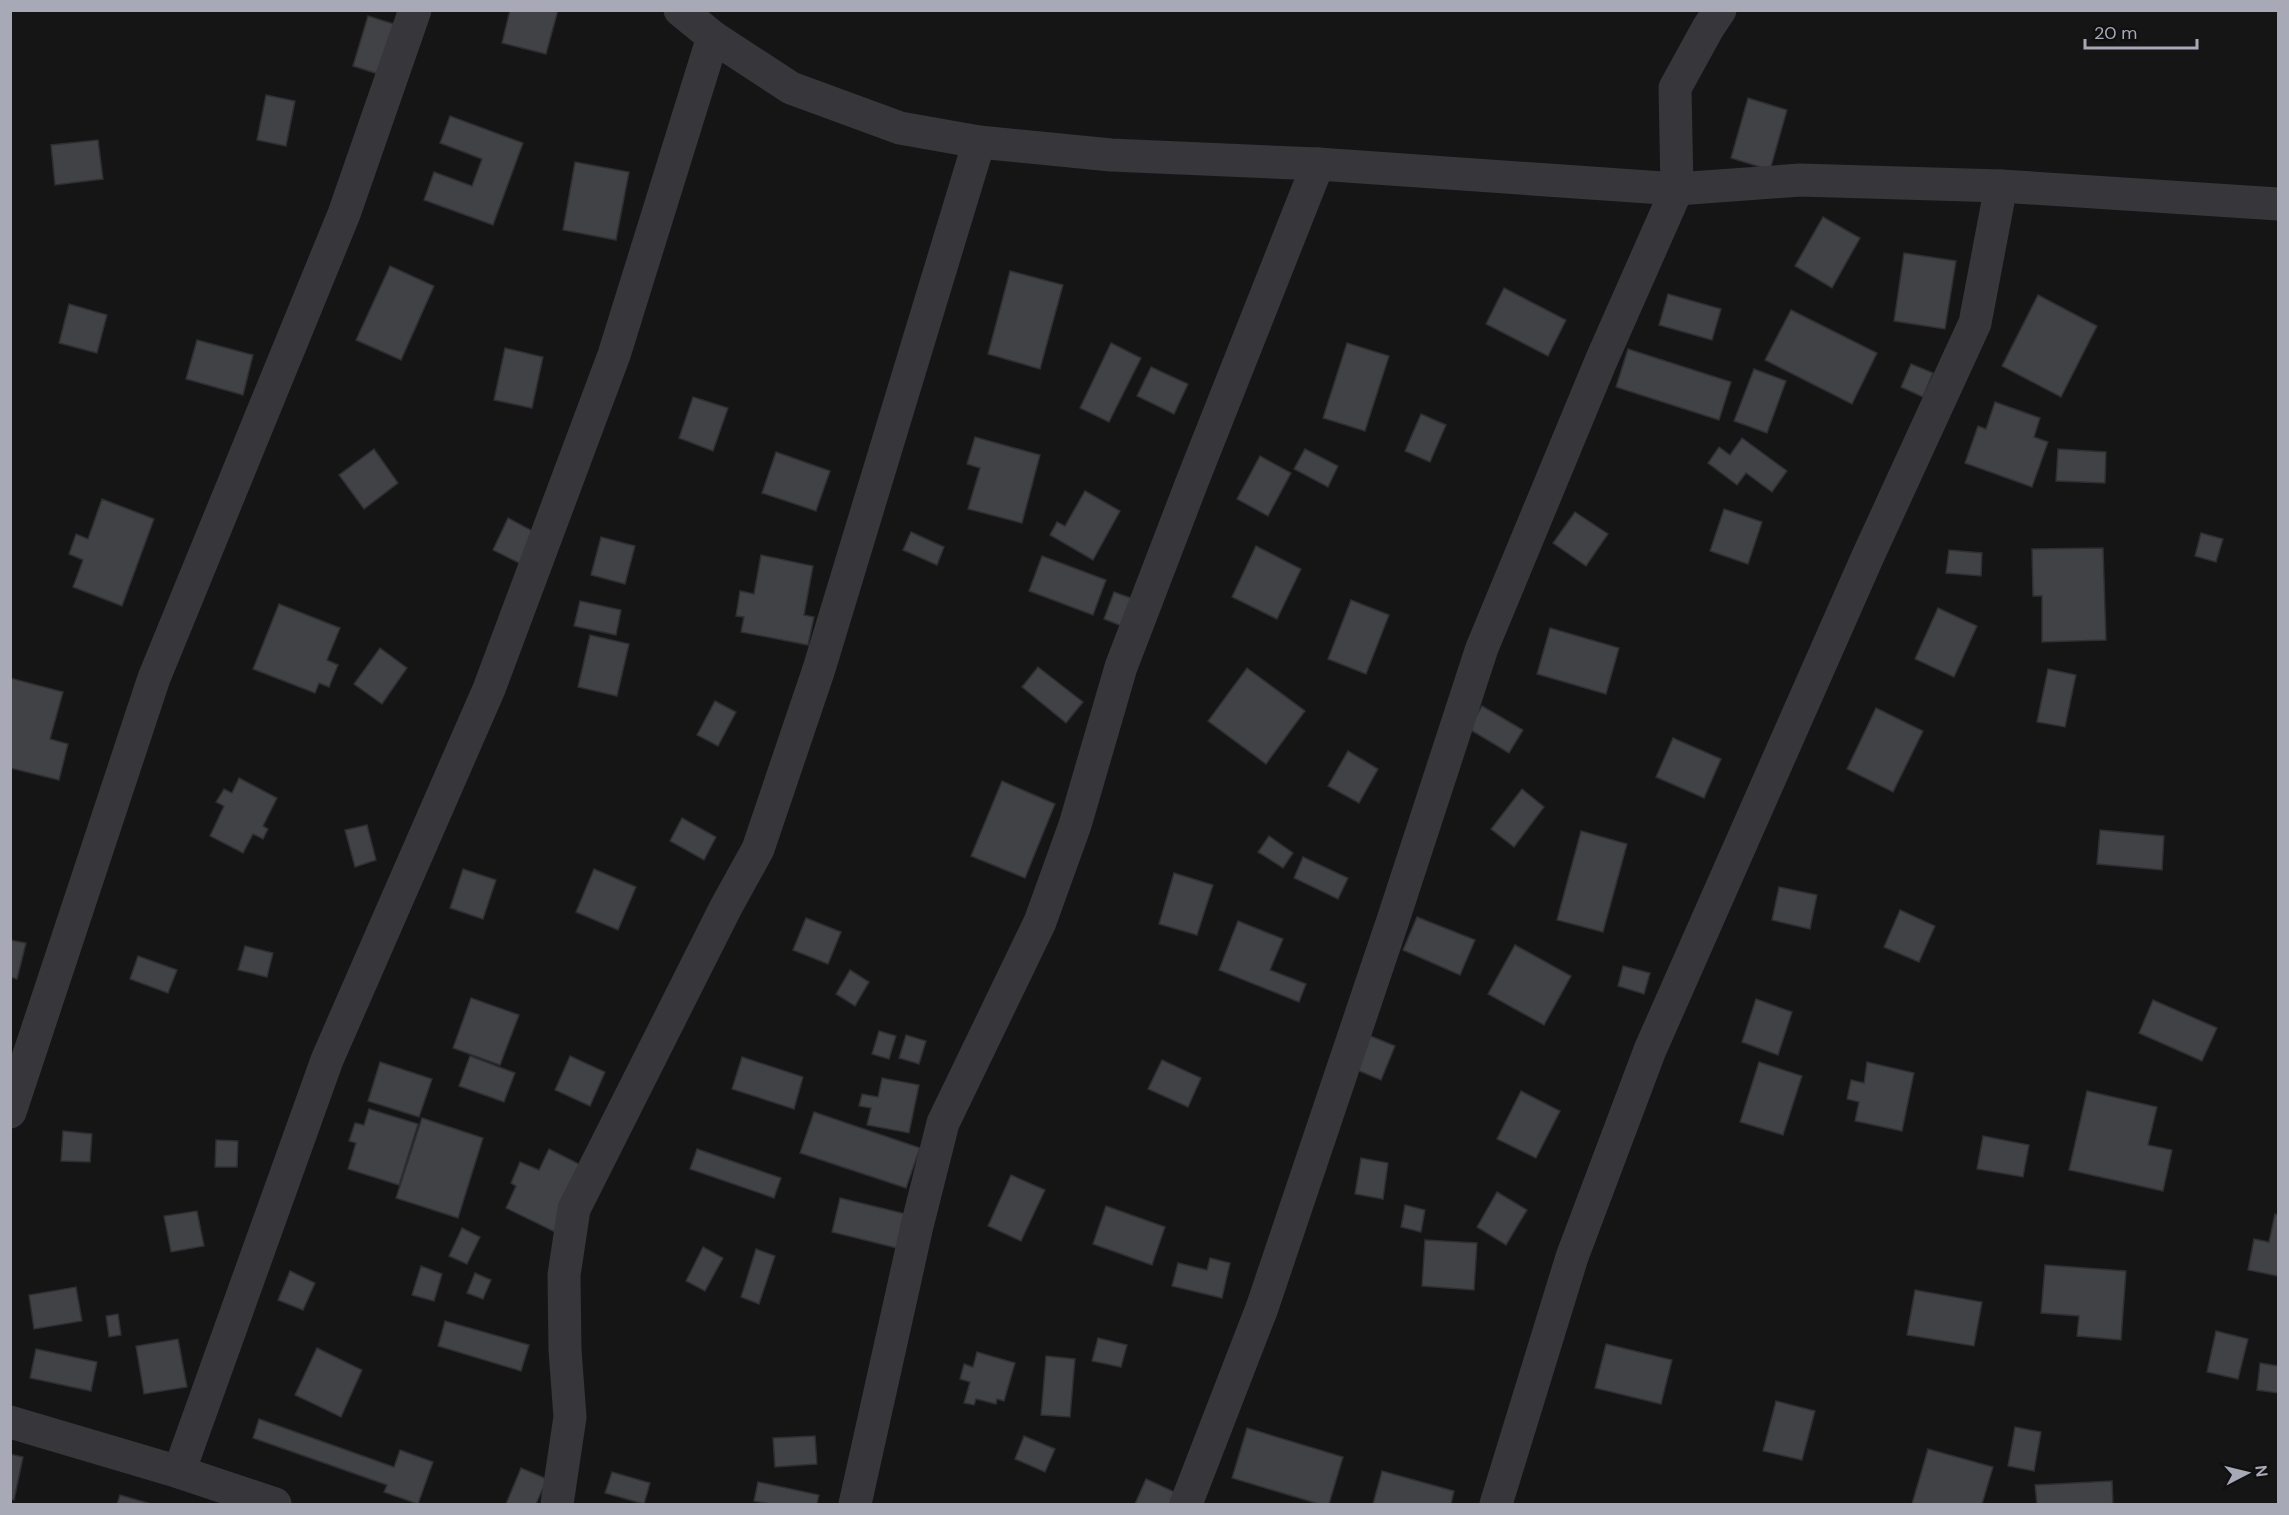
<svg xmlns="http://www.w3.org/2000/svg" width="2289" height="1515" viewBox="0 0 2289 1515" font-family="'DM Sans',sans-serif">
<style>
.building{fill:#414246;stroke:#2f2f32;stroke-width:1.5}
.lines{fill:none;stroke-linecap:round;stroke-linejoin:round}
.minor{stroke:#36363b;stroke-width:33}
</style>
<rect width="100%" height="100%" fill="#151516"/>
<g class="building">
<path d="M510,10H558L546,54L502,43Z"/>
<path d="M368,16L394,24L378,74L353,66Z"/>
<path d="M266,95L295,101L286,146L257,140Z"/>
<path d="M1748,98L1787,110L1770,170L1731,158Z"/>
<path d="M450,116L523,143L493,225L424,200L434,172L472,186L482,159L440,143Z"/>
<path d="M98,140L103,179L55,185L51,145Z"/>
<path d="M575,162L629,172L616,240L563,230Z"/>
<path d="M1823,217L1860,238L1832,288L1795,266Z"/>
<path d="M1904,253L1956,261L1945,329L1894,321Z"/>
<path d="M390,266L434,286L401,360L356,340Z"/>
<path d="M1010,271L1063,285L1040,369L988,354Z"/>
<path d="M1504,288L1566,320L1548,356L1486,324Z"/>
<path d="M1668,294L1721,309L1712,340L1659,325Z"/>
<path d="M2038,295L2097,326L2061,397L2002,366Z"/>
<path d="M69,304L107,315L97,353L59,343Z"/>
<path d="M1791,310L1877,353L1852,404L1765,360Z"/>
<path d="M197,340L253,355L243,395L186,379Z"/>
<path d="M1111,343L1141,358L1109,422L1080,408Z"/>
<path d="M1347,343L1389,356L1365,431L1323,418Z"/>
<path d="M505,348L543,357L532,408L494,400Z"/>
<path d="M1628,349L1731,382L1719,420L1616,387Z"/>
<path d="M1911,364L1933,373L1923,397L1901,387Z"/>
<path d="M1151,367L1188,384L1174,414L1137,396Z"/>
<path d="M1754,369L1786,381L1767,433L1734,421Z"/>
<path d="M693,397L728,408L713,451L679,438Z"/>
<path d="M1995,402L2040,418L2034,437L2048,442L2032,487L1965,463L1978,426L1986,429Z"/>
<path d="M1421,414L1446,425L1430,462L1405,451Z"/>
<path d="M975,437L1040,455L1022,523L968,509L980,468L967,464Z"/>
<path d="M1742,438L1787,471L1772,492L1746,473L1737,485L1708,463L1719,447L1730,455Z"/>
<path d="M374,449L398,483L364,509L339,475Z"/>
<path d="M1305,449L1338,466L1328,487L1294,469Z"/>
<path d="M2058,449L2106,452L2105,483L2056,481Z"/>
<path d="M776,452L830,471L816,511L762,493Z"/>
<path d="M1260,456L1291,473L1268,516L1237,499Z"/>
<path d="M1085,491L1120,511L1093,560L1050,535L1057,522L1065,526Z"/>
<path d="M102,499L154,519L122,606L73,587L83,560L69,554L76,534L88,539Z"/>
<path d="M1724,509L1762,522L1748,564L1710,551Z"/>
<path d="M1575,512L1608,534L1586,566L1553,543Z"/>
<path d="M508,518L540,535L525,566L493,550Z"/>
<path d="M911,532L944,547L937,565L903,550Z"/>
<path d="M2201,533L2223,539L2216,562L2195,556Z"/>
<path d="M601,537L635,546L625,584L591,575Z"/>
<path d="M1256,546L1301,569L1277,619L1232,597Z"/>
<path d="M2103,548L2106,640L2042,642V596H2033L2032,549Z"/>
<path d="M1949,550L1982,553L1981,576L1946,573Z"/>
<path d="M761,555L813,566L804,615L814,617L808,645L741,632L744,617L736,616L740,591L754,594Z"/>
<path d="M1042,556L1106,580L1093,615L1029,591Z"/>
<path d="M1114,592L1142,602L1132,630L1104,619Z"/>
<path d="M1351,600L1389,615L1366,674L1328,659Z"/>
<path d="M580,601L621,610L616,635L574,626Z"/>
<path d="M279,604L340,628L327,660L338,665L329,687L319,683L315,693L253,669Z"/>
<path d="M1938,608L1977,626L1954,677L1915,659Z"/>
<path d="M1550,628L1619,648L1606,694L1537,674Z"/>
<path d="M590,635L629,644L617,696L578,687Z"/>
<path d="M380,648L407,668L382,704L354,684Z"/>
<path d="M1038,667L1083,702L1066,723L1022,687Z"/>
<path d="M1247,668L1305,711L1266,764L1208,721Z"/>
<path d="M2048,669L2076,675L2065,727L2037,722Z"/>
<path d="M10,678L63,692L50,739L68,744L59,780L10,768Z"/>
<path d="M715,701L736,712L718,746L697,735Z"/>
<path d="M1482,706L1523,730L1509,753L1469,729Z"/>
<path d="M1876,708L1923,731L1893,792L1847,769Z"/>
<path d="M1673,738L1721,759L1704,798L1656,777Z"/>
<path d="M1348,751L1378,769L1359,803L1328,786Z"/>
<path d="M239,778L277,798L263,826L268,829L263,839L253,834L243,853L210,836L224,806L216,802L224,789L232,793Z"/>
<path d="M1002,781L1055,804L1025,878L971,856Z"/>
<path d="M1522,789L1544,807L1514,847L1491,829Z"/>
<path d="M682,818L716,837L704,860L670,841Z"/>
<path d="M367,825L376,860L355,867L345,830Z"/>
<path d="M2100,830L2164,836L2162,870L2097,864Z"/>
<path d="M1581,831L1627,844L1603,932L1557,920Z"/>
<path d="M1269,836L1293,853L1283,868L1258,852Z"/>
<path d="M1303,857L1348,878L1338,899L1294,878Z"/>
<path d="M463,869L496,880L483,919L450,908Z"/>
<path d="M594,869L636,887L618,930L576,912Z"/>
<path d="M1174,873L1213,885L1197,935L1159,924Z"/>
<path d="M1779,887L1817,895L1810,929L1772,920Z"/>
<path d="M1900,910L1935,926L1919,962L1884,947Z"/>
<path d="M1417,917L1475,940L1460,975L1403,950Z"/>
<path d="M806,918L841,932L828,964L793,950Z"/>
<path d="M1238,921L1283,939L1270,970L1306,984L1299,1002L1219,970Z"/>
<path d="M10,940L26,943L17,979L10,977Z"/>
<path d="M1515,945L1571,976L1544,1025L1488,994Z"/>
<path d="M245,946L273,953L267,977L238,970Z"/>
<path d="M138,956L177,970L168,993L130,979Z"/>
<path d="M1623,966L1650,973L1644,994L1618,986Z"/>
<path d="M850,970L869,982L855,1006L836,994Z"/>
<path d="M471,998L519,1015L500,1065L453,1048Z"/>
<path d="M1756,999L1792,1012L1778,1055L1742,1042Z"/>
<path d="M2153,1000L2217,1028L2202,1061L2139,1033Z"/>
<path d="M879,1031L896,1036L889,1059L872,1054Z"/>
<path d="M1363,1033L1395,1046L1381,1080L1350,1067Z"/>
<path d="M906,1035L926,1041L919,1064L899,1058Z"/>
<path d="M470,1056L515,1073L504,1102L459,1086Z"/>
<path d="M570,1056L605,1072L590,1106L555,1090Z"/>
<path d="M742,1057L803,1077L794,1109L732,1089Z"/>
<path d="M1162,1060L1201,1078L1188,1107L1148,1089Z"/>
<path d="M380,1062L432,1079L419,1117L368,1101Z"/>
<path d="M1759,1062L1802,1076L1783,1135L1740,1122Z"/>
<path d="M1867,1062L1914,1073L1902,1131L1855,1121L1859,1102L1847,1099L1851,1080L1864,1083Z"/>
<path d="M882,1078L919,1085L909,1133L867,1125L871,1108L859,1106L862,1094L878,1097Z"/>
<path d="M1521,1091L1560,1111L1536,1158L1497,1139Z"/>
<path d="M2087,1091L2157,1107L2148,1145L2172,1150L2163,1191L2069,1170Z"/>
<path d="M369,1109L418,1124L399,1185L348,1169L356,1143L349,1141L355,1123L364,1125Z"/>
<path d="M814,1112L920,1148L906,1188L800,1153Z"/>
<path d="M422,1118L483,1138L458,1218L396,1198Z"/>
<path d="M63,1131L92,1134L90,1162L61,1161Z"/>
<path d="M1983,1136L2029,1145L2023,1177L1977,1169Z"/>
<path d="M216,1140L238,1141L237,1167H215Z"/>
<path d="M549,1149L585,1167L555,1232L506,1208L516,1186L511,1183L520,1162L539,1170Z"/>
<path d="M697,1149L781,1178L774,1198L690,1169Z"/>
<path d="M1361,1158L1388,1163L1383,1199L1355,1194Z"/>
<path d="M1011,1175L1045,1190L1021,1241L988,1226Z"/>
<path d="M1497,1192L1527,1210L1506,1245L1477,1227Z"/>
<path d="M840,1198L910,1215L901,1249L832,1232Z"/>
<path d="M1405,1205L1425,1210L1421,1232L1401,1227Z"/>
<path d="M1106,1206L1165,1227L1152,1265L1093,1244Z"/>
<path d="M197,1211L204,1246L171,1252L164,1216Z"/>
<path d="M2275,1214L2278,1215V1276L2248,1270L2254,1239L2269,1242Z"/>
<path d="M462,1228L480,1237L467,1264L449,1256Z"/>
<path d="M1425,1240L1477,1243L1474,1290L1422,1286Z"/>
<path d="M703,1247L723,1258L705,1291L686,1281Z"/>
<path d="M756,1249L775,1256L759,1304L741,1297Z"/>
<path d="M1210,1258L1230,1263L1222,1298L1172,1286L1178,1263L1207,1270Z"/>
<path d="M2045,1265L2126,1271L2121,1340L2077,1336L2079,1316L2041,1313Z"/>
<path d="M421,1266L442,1274L434,1301L412,1295Z"/>
<path d="M290,1271L315,1283L303,1310L278,1300Z"/>
<path d="M475,1273L491,1280L483,1299L467,1293Z"/>
<path d="M76,1287L82,1321L34,1329L29,1295Z"/>
<path d="M1915,1290L1982,1302L1974,1346L1907,1335Z"/>
<path d="M118,1314L121,1335L109,1337L106,1316Z"/>
<path d="M445,1321L529,1345L521,1371L438,1346Z"/>
<path d="M2216,1331L2248,1339L2238,1379L2207,1372Z"/>
<path d="M1098,1338L1127,1345L1121,1367L1092,1361Z"/>
<path d="M178,1339L187,1387L144,1394L136,1346Z"/>
<path d="M1606,1344L1672,1360L1661,1404L1595,1388Z"/>
<path d="M317,1348L362,1370L341,1417L295,1395Z"/>
<path d="M36,1349L97,1362L91,1391L30,1378Z"/>
<path d="M977,1352L1015,1363L1004,1401L997,1399L996,1404L976,1399L974,1405L964,1403L970,1382L960,1379L964,1364L973,1367Z"/>
<path d="M1046,1356L1075,1359L1070,1417L1041,1415Z"/>
<path d="M2260,1363L2278,1366V1393L2257,1390Z"/>
<path d="M1776,1401L1815,1411L1802,1460L1763,1451Z"/>
<path d="M259,1419L394,1467L400,1450L433,1462L418,1504L384,1492L387,1485L253,1438Z"/>
<path d="M2015,1427L2041,1432L2034,1471L2008,1466Z"/>
<path d="M1247,1428L1343,1457L1329,1504H1319L1232,1478Z"/>
<path d="M815,1436L817,1464L775,1467L773,1438Z"/>
<path d="M1024,1436L1055,1449L1045,1472L1015,1459Z"/>
<path d="M1928,1449L1993,1467L1982,1504H1912Z"/>
<path d="M10,1454L23,1457L14,1500L10,1499Z"/>
<path d="M521,1468L547,1479L536,1504H506Z"/>
<path d="M1382,1471L1454,1491L1451,1504H1373Z"/>
<path d="M612,1472L650,1483L644,1504L605,1493Z"/>
<path d="M1146,1479L1177,1493L1172,1504H1135Z"/>
<path d="M2112,1481L2113,1504H2037L2035,1485Z"/>
<path d="M758,1482L819,1495L817,1504H770L754,1501Z"/>
<path d="M120,1495L151,1504H117Z"/>
</g>
<g class="lines">
<g class="minor">
<path d="M680,10L713,37L791,88L900,128L979,142L1111,155L1318,164L1677,189L1800,180L2001,186L2278,204"/>
<path d="M10,1112L154,678L344,214L415,10"/>
<path d="M10,1422L179,1472L275,1504"/>
<path d="M179,1472L327,1060L489,689L614,355L713,37"/>
<path d="M557,1504L570,1417L565,1350L564,1275L574,1209L726,907L758,849L819,669L979,142"/>
<path d="M855,1504L917,1226L943,1123L1040,922L1075,825L1121,667L1192,482L1318,164"/>
<path d="M1186,1504L1262,1308L1394,917L1482,648L1601,361L1677,189L1675,88L1708,28L1720,10"/>
<path d="M1496,1504L1572,1257L1650,1050L1868,556L1975,323L2001,186"/>
</g>
</g>
<rect width="2289" height="1515" fill="none" stroke="#a7aab6" stroke-width="24"/>
<g transform="translate(2247 1473) rotate(83)" stroke="#101011" stroke-width="4.5" paint-order="stroke">
<path d="M0-4.5L10 22L0 15L-10 22Z" fill="#a7aab6"/>
<text y="-9" font-size="16" font-weight="bold" text-anchor="middle" fill="#a7aab6">N</text>
</g>
<path d="M2085 39v9h112v-9" fill="none" stroke="#a7aab6" stroke-width="3"/>
<text x="2094" y="39" font-size="18" fill="#a7aab6" stroke="#101011" stroke-width="4.5" paint-order="stroke">20 m</text>
</svg>
